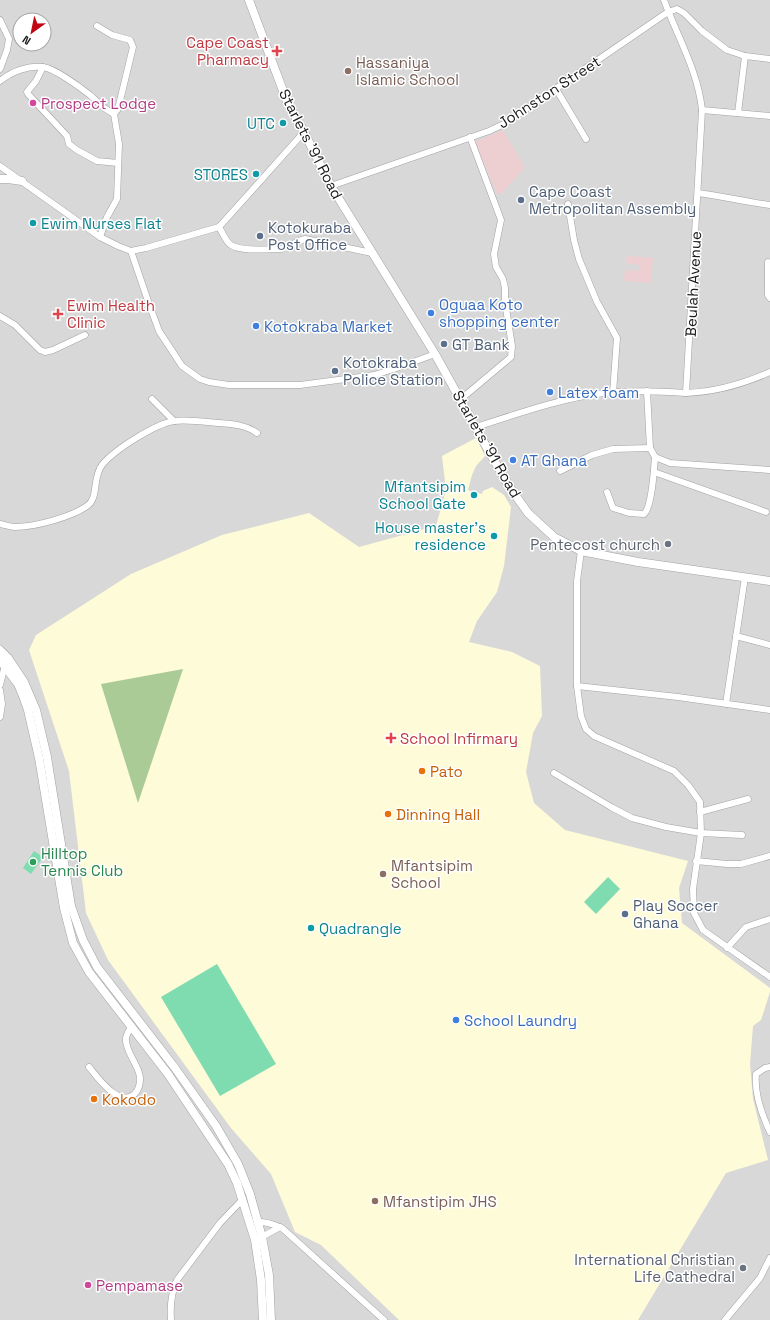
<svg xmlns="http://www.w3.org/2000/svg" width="770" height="1320" viewBox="0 0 770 1320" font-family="'Space Grotesk',sans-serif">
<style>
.residential{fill:#d9d8d8;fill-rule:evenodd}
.commercial{fill:#eecfd1}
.education{fill:#fefbd8}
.forest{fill:#aacb96}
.pitch{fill:#7fdbb0}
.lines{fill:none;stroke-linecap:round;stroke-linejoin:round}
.minor-casing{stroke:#a2a2a2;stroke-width:7}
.tertiary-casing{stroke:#a2a2a2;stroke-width:9}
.minor{stroke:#fff;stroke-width:6}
.tertiary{stroke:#fff;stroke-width:8}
.health-dot{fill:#e0444e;stroke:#fff;stroke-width:1.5}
.education-dot{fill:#8d6e63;stroke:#fff;stroke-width:1.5}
.hotel-dot{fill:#d1479c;stroke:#fff;stroke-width:1.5}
.culture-dot{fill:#0f9aa8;stroke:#fff;stroke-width:1.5}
.service-dot{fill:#5c6f8a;stroke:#fff;stroke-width:1.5}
.shop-dot{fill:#3f7fe0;stroke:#fff;stroke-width:1.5}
.worship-dot{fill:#6b7280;stroke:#fff;stroke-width:1.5}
.food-dot{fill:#e8710a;stroke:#fff;stroke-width:1.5}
.leisure-dot{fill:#2e9e5b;stroke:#fff;stroke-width:1.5}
.labels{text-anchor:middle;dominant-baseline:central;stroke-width:3;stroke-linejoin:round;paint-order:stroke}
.health-label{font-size:15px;fill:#be3a42;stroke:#fff;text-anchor:start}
.education-label{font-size:15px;fill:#785e54;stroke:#fff;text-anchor:start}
.street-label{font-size:15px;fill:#1b1b1b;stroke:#fff}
.hotel-label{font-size:15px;fill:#b23c85;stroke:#fff;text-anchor:start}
.culture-label{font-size:15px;fill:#0d838f;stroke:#fff;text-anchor:end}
.service-label{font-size:15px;fill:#4e5e75;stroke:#fff;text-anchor:start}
.shop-label{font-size:15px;fill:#366cbe;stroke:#fff;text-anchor:start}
.worship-label{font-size:15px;fill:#5b616d;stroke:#fff;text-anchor:end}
.food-label{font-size:15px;fill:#c56008;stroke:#fff;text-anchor:start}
.leisure-label{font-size:15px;fill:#27864d;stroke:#fff;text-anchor:start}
</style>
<rect width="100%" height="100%" fill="#ece7e1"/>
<path class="residential" d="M0,0H770V1320H0ZM20,20H44V44H20Z"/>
<g class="commercial">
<path d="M503,130L524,166L523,170L501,194H497L475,142Z"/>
<path d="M627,256L653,258L651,283L624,281L625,270L638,271L640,265L626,263Z"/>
</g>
<path class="education" d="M476,438L485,456L476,466L472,475L468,490L482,494L483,491L492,487L504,495L511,507L504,566L497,592L477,621L469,642L512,652L540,666L542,716L533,733L526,772L534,803L565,830L688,861L679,888L682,923L770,988V992L761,1020L753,1026L750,1064L753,1099L768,1160L726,1173L638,1320H399L321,1245L295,1232L271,1174L231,1128L108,960L86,913L69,771L29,650L36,635L131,574L222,535L309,513L359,547L436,526L446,490L442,456Z"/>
<path class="forest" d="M183,669L138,803L101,684Z"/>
<g class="pitch">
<path d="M34,851L43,857L31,874L23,868Z"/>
<path d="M608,877L620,889L596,914L584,902Z"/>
<path d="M217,964L276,1064L220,1096L161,997Z"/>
</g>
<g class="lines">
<g class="minor-casing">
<g id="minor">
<path d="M664,0C677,36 698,71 702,110L686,393C716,392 743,384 770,372"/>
<path d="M0,20L9,39L7,50L0,69"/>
<path d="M97,26L112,35L130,40L133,47L118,109L114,114"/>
<path d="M43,67L36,81L27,92L28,94L67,136L69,144L77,150L97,161L118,163"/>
<path d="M0,81C11,72 28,65 43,67C54,68 81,88 90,95C99,103 102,108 114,114"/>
<path d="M556,89L586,139"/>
<path d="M702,110L770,116"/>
<path d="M738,113L745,56"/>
<path d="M0,166L100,237L118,246L131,251L146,248L219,227C223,233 225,241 231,245C241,252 270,249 281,249C290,247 296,241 305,239L372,253"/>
<path d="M331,186L489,131L504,124L668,12L677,9L684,13L702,31L727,50L745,56L770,59"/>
<path d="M698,193C722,196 746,202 770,205"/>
<path d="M568,204L574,240L579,259L597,302L617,338L613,393"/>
<path d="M219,227L304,132"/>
<path d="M100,237L107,217L117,199L119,144L114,114"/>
<path d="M131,251L148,301L159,331L182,366L200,379L209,382L229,385H300L353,378L374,375L394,369L435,354"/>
<path d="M768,262V295L770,298"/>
<path d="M0,316L15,325L40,350L45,352L53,350L85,335"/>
<path d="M647,391L650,448L655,457L670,463L770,470"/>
<path d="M152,399L174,421"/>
<path d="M461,399L511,357L512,346L505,302V288L503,279L496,267L494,254L501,220L470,137"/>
<path d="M476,427C517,414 561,398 604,393C631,390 659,391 686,393"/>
<path d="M560,471L592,455L613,449L650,448"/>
<path d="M654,472L766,512"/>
<path d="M607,492L613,508L629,513L644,514C652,507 654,469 655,457"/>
<path d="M0,524C5,525 10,527 15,527C35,527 71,517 87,506C99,498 92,478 102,465C114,450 155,424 174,421C186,419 207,422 219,423C233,424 246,425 257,433"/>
<path d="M581,551L577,581V686L581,716L586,729L594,736L674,771L688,785L700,802L701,833L693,889L694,913L703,930L770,977"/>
<path d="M736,636L770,645"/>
<path d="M0,685L5,665"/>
<path d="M577,686L678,697L770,710"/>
<path d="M0,690L2,704L0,717"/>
<path d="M726,704L745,577"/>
<path d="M554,773L611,807L632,818L666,827L701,833L742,835"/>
<path d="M700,812L748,799"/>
<path d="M696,861L727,864H741L770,856"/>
<path d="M727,948L746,927L770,919"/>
<path d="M89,1067C98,1078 122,1112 137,1091C140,1086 141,1078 139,1073C136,1062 127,1053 126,1041C125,1036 129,1031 131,1027"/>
<path d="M770,1067L765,1068L756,1074C754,1094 762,1115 770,1132"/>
<path d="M259,1222C269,1222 274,1225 282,1228L384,1320"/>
<path d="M258,1239L280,1227"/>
<path d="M171,1320C170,1306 171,1293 177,1280L220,1223L243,1199"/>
<path d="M725,1320L760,1278L770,1258"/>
</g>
</g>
<g class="tertiary-casing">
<g id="tertiary">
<path d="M249,0L288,104L304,132L331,186L435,354L491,455L511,489L528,513L554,537L581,551L638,562L770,581"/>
<path d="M0,179H8L22,181"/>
<path d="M0,650L8,658L24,682L36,710L47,757L71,906L83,940L97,967L175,1068L216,1126L238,1164L250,1194L262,1237L269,1275L271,1320"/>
<path d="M0,660L18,684L23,696L28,710L39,758L64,908L73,943L89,972L168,1074L228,1164L237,1183L255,1240L261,1280L263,1320"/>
</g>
</g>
<use href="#minor" class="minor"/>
<use href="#tertiary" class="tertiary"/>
</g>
<g class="health-dot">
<path d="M275 45h4v4h4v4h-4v4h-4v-4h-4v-4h4z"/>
<path d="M56 308h4v4h4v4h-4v4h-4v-4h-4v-4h4z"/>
<path d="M389 732h4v4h4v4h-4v4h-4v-4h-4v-4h4z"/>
</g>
<g class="education-dot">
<circle cx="348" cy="71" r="4"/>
<circle cx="383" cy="874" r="4"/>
<circle cx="375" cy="1201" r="4"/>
</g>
<g class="hotel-dot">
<circle cx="33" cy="103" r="4"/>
<circle cx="88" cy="1285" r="4"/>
</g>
<g class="culture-dot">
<circle cx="283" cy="123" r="4"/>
<circle cx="256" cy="174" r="4"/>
<circle cx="33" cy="223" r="4"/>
<circle cx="474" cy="495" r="4"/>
<circle cx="494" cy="536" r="4"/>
<circle cx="311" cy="928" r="4"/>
</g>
<g class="service-dot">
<circle cx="521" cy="200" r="4"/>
<circle cx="260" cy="236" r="4"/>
<circle cx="444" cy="344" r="4"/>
<circle cx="335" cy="371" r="4"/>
<circle cx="625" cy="914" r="4"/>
</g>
<g class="shop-dot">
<circle cx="431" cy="313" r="4"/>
<circle cx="256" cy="326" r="4"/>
<circle cx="550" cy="392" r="4"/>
<circle cx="513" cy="460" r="4"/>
<circle cx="456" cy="1020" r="4"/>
</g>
<g class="worship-dot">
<circle cx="668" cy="544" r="4"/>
<circle cx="743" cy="1268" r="4"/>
</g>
<g class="food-dot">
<circle cx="422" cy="771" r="4"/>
<circle cx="388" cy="814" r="4"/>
<circle cx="94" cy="1099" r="4"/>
</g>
<circle class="leisure-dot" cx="33" cy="862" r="4"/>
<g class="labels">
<g class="health-label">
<text x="269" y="42" text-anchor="end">Cape Coast<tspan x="269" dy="17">Pharmacy</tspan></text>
<text x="67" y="305">Ewim Health<tspan x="67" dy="17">Clinic</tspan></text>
<text x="400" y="738">School Infirmary</text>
</g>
<g class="education-label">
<text x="356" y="62">Hassaniya<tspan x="356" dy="17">Islamic School</tspan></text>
<text x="391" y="865">Mfantsipim<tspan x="391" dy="17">School</tspan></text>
<text x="383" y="1201">Mfanstipim JHS</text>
</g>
<g class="street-label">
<text transform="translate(549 92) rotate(-33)">Johnston Street</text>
<text transform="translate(311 144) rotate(63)">Starlets '91 Road</text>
<text transform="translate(693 284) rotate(-87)">Beulah Avenue</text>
<text transform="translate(487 444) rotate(60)">Starlets '91 Road</text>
</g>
<g class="hotel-label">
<text x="41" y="103">Prospect Lodge</text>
<text x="96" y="1285">Pempamase</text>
</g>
<g class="culture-label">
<text x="275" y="123">UTC</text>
<text x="248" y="174">STORES</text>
<text x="41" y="223" text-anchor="start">Ewim Nurses Flat</text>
<text x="466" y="486">Mfantsipim<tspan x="466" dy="17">School Gate</tspan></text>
<text x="486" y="527">House master's<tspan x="486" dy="17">residence</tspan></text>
<text x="319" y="928" text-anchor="start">Quadrangle</text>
</g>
<g class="service-label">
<text x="529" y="191">Cape Coast<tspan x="529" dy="17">Metropolitan Assembly</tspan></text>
<text x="268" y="227">Kotokuraba<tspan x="268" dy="17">Post Office</tspan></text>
<text x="452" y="344">GT Bank</text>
<text x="343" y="362">Kotokraba<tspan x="343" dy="17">Police Station</tspan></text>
<text x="633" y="905">Play Soccer<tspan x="633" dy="17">Ghana</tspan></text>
</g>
<g class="shop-label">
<text x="439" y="304">Oguaa Koto<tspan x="439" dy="17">shopping center</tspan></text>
<text x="264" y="326">Kotokraba Market</text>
<text x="558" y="392">Latex foam</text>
<text x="521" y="460">AT Ghana</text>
<text x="464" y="1020">School Laundry</text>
</g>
<g class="worship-label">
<text x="660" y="544">Pentecost church</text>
<text x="735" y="1259">International Christian<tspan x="735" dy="17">Life Cathedral</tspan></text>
</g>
<g class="food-label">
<text x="430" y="771">Pato</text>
<text x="396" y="814">Dinning Hall</text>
<text x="102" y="1099">Kokodo</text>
</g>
<g class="leisure-label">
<text x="41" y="853">Hilltop<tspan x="41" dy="17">Tennis Club</tspan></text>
</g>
</g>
<g transform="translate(32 32) rotate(213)"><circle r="19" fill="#ffffff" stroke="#a4a4a4"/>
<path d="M0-3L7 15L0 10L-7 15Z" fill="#c10515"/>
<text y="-6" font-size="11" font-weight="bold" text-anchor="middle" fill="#1b1b1b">N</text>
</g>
</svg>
